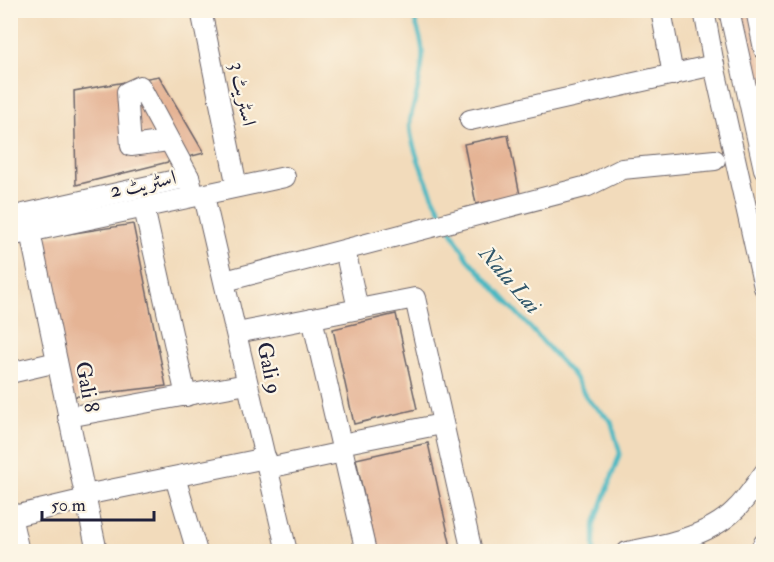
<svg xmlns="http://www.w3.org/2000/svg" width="774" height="562" viewBox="0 0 774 562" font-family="'IM FELL Double Pica',Amiri,serif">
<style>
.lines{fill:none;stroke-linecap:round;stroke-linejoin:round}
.stream{stroke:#4ab8c2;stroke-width:4.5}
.building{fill:#e5b495}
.minor-casing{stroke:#6b6368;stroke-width:22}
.minor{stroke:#fff;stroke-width:20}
.labels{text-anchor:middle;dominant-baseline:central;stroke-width:4.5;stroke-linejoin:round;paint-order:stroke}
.street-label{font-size:21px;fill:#22223b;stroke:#fcf5e5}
.water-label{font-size:22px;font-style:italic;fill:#30566a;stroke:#fcf5e5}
</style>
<rect width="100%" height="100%" fill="#fcf5e5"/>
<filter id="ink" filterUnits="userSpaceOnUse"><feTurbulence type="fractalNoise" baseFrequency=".0167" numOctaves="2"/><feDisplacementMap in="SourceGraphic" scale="12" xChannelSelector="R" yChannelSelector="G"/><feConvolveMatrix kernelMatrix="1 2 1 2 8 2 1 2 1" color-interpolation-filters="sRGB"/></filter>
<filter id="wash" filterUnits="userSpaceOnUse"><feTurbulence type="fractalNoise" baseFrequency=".008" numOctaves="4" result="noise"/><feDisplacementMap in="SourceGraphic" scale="24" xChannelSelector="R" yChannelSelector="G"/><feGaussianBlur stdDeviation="1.35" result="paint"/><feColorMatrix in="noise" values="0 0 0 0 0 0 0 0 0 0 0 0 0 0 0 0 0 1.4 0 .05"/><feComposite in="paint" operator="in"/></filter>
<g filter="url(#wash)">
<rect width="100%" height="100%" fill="#f2dbbb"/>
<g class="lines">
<g class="stream">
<path d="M411,10C426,48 425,57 416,96C414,105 410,115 410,124C410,148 433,198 445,219"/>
<path d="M449,227L468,259L574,376L588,400L611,421L620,453L594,526V552"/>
</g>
</g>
<g id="blocks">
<g class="building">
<path d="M735,10H749L764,73V133Z"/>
<path d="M159,76L204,153L76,185L74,91Z"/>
<path d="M508,135L520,195L476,204L464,144Z"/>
<path d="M133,224L166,386L70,397L35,239Z"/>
<path d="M396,314L417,409L354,424L333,329Z"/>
<path d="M428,443L451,547L432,552H376L356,459Z"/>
</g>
</g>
</g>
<g filter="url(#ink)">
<use href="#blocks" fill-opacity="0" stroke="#6b6368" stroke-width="1.5"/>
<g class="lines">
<g class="minor-casing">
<g id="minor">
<path d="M201,10L237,187"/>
<path d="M661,10L673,75"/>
<path d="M704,10L714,65L764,287"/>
<path d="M729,10L764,169"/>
<path d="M756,10L764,49"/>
<path d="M470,120L714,65"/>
<path d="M168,141L131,146L127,92L140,86L189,177"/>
<path d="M204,196L287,552"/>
<path d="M144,208L186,396"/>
<path d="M10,217L189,177L192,189"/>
<path d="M30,232L97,552"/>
<path d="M10,236L285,177"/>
<path d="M345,250L358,309"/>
<path d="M225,281L588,186L622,169L715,160"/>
<path d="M312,318L366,552"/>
<path d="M237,333L415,298L472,552"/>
<path d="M10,373L57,362"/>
<path d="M68,417L247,384"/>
<path d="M341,444L442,424"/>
<path d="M268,468L343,452"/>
<path d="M175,477L197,552"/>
<path d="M85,495L266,458"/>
<path d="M10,511L19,552"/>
<path d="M10,517L86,499"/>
<path d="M627,552C663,545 708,537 735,510C746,500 755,485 764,473"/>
<path d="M759,552L764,543"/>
</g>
</g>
<use href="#minor" class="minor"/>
</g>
</g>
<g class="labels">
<g class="street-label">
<text transform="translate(243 94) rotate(79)">اسٹریٹ 3</text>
<text transform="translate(143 184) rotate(-12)">اسٹریٹ 2</text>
<text transform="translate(269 368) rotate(78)">Gali 9</text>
<text transform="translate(87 387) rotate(79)">Gali 8</text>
</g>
<g class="water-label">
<text transform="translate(510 280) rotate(49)">Nala Lai</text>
</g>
</g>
<rect width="774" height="562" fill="none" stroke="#fcf5e5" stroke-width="36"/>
<path d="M42 511v9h112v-9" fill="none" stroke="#22223b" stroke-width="3"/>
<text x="51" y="511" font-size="18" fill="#22223b" stroke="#fcf5e5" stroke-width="4.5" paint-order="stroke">50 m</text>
</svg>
